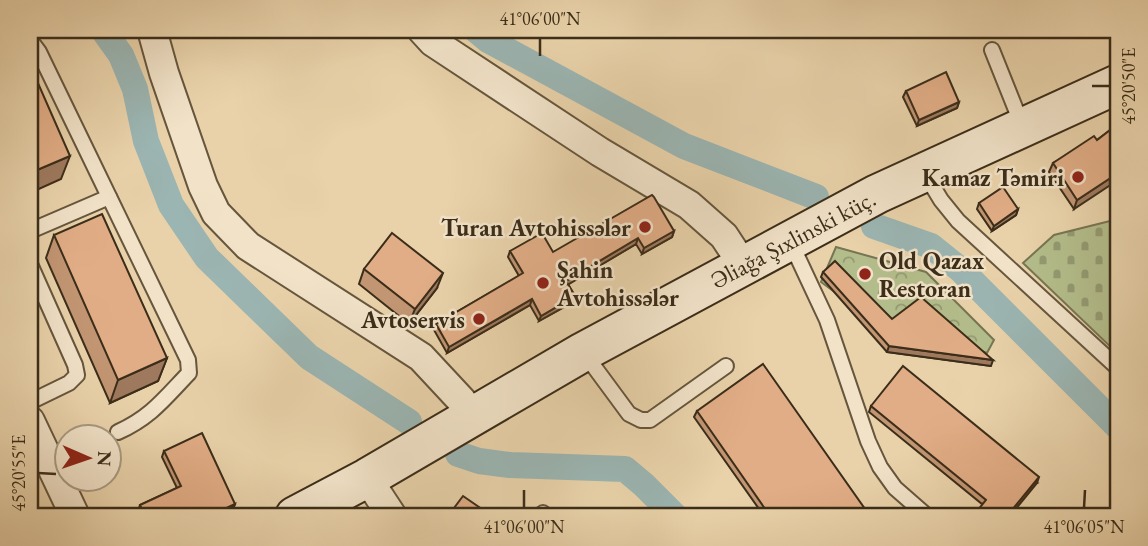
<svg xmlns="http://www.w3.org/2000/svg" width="1148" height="546" viewBox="0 0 1148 546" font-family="'EB Garamond',serif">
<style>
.cemetery{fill:url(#cemetery-stones);stroke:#777552;stroke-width:2}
.park{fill:url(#park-crowns);stroke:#777552;stroke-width:2}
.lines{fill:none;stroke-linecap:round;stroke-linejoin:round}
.canal{stroke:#9bb5b2;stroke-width:26}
.lane-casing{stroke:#66563d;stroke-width:18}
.street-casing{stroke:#66563d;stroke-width:32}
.secondary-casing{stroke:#3b2d19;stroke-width:42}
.lane{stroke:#f1e2c8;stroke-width:14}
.street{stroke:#f1e2c8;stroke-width:28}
.secondary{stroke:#f1e2c8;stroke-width:38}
.wall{fill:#c29573;stroke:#3b2d19;stroke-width:2}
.shaded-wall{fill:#9e795e;stroke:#3b2d19;stroke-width:2}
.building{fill:#e1ad86;stroke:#3b2d19;stroke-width:2}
.ticks{fill:none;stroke:#3b2d19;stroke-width:2.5}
.poi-dot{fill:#8f2418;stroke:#f1e2c8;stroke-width:2.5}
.labels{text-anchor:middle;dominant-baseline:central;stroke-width:5;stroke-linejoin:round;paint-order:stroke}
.poi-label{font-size:24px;font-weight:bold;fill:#3b2d19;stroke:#f1e2c8;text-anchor:end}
.street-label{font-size:24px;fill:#3b2d19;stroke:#f1e2c8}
.neatline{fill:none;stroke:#3b2d19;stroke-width:2.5}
.ticks-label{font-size:18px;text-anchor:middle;fill:#3b2d19}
</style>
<defs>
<pattern id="cemetery-stones" width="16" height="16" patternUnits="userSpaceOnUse" patternTransform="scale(1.75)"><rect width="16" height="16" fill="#b3bd8b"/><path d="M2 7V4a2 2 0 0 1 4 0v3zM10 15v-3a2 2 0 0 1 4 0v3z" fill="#939a71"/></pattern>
<pattern id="park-crowns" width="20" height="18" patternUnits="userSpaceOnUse" patternTransform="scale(1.75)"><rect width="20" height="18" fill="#b3bd8b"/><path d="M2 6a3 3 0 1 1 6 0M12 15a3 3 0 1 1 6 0" fill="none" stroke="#939a71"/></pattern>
</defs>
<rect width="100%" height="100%" fill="#e9d2aa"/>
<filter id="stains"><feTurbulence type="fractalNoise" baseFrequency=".00286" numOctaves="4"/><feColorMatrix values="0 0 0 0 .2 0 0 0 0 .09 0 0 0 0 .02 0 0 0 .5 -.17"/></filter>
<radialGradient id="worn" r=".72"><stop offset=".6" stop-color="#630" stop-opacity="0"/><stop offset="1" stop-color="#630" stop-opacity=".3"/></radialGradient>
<path class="cemetery" d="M1118,219V354L1023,263L1054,235Z"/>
<path class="park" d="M836,247L926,272L994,340L987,353C956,341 923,337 892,326C872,319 838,295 821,282Z"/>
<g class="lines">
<g class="canal">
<path d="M103,30L121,55L135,89L146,141L171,205L207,258L309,357L409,422"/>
<path d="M476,30L488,40L684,146L816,197"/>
<path d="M874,226L931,246L962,271L1118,427"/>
<path d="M458,454L479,461L510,465L625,469L644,485L675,516"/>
</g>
<g class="lane-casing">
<g id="lane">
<path d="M30,40L39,52L188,360L189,373C164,399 151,417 118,432"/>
<path d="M992,50L1022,125"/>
<path d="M924,172L941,200L958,221L1118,368"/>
<path d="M30,231L109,197"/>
<path d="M790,241L827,320L868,441L880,467L895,488L927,516"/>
<path d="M30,264L75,365L77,375L69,383L30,402"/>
<path d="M584,353L629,414L641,420H650L726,366"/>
<path d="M540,516L543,513"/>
</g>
</g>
<g class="street-casing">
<g id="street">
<path d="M152,30L164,73L203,186L216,213L248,246L421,357L462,401L469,418"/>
<path d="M422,30L433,42L600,152L689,205L724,236L743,265"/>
<path d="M30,421L75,516"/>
<path d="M367,478L392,516"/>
</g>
</g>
<g class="secondary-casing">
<path id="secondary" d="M295,516L367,478L583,352L877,194L1118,84"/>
</g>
<use href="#lane" class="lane"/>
<use href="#street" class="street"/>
<use href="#secondary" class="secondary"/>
</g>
<g class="wall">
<path d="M906,91L959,102L957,108L917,126L903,97Z"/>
<path d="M1118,124L1074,209L1049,172L1053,163L1097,140Z"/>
<path d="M979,203L1018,209L1016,215L992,231L977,209Z"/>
<path d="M674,231L672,237L642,254L636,244L568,284L575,296L573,302L539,321L530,305L447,353L434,330L436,324L519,276L508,257L510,251L553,252Z"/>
<path d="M54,235L167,358L158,381L110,403L46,258Z"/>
<path d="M364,269L437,288L409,324L359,284Z"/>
<path d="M823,272L892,319L991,366L887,352L821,277Z"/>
<path d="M871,406L1037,483L982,504L869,412Z"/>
<path d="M697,411L870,516H764L694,417Z"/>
<path d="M164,451L235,504L233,509L219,516H140L138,511L140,505L177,488L162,457Z"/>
</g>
<g class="shaded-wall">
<path d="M959,102L957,108L917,126L919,120Z"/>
<path d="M70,156L61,179L30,193V173Z"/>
<path d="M1118,173V180L1074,209L1077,200Z"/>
<path d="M1018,209L1016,215L992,231L994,226Z"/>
<path d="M674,231L672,237L642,254L644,248Z"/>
<path d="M638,238L636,244L564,287L566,281Z"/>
<path d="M443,273L437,288L409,324L415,309Z"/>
<path d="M575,296L573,302L539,321L541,316Z"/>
<path d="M532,299L530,305L447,353L449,347Z"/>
<path d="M889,346L993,360L991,366L887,352Z"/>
<path d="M167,358L158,381L110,403L118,380Z"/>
<path d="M1039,477L1037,483L1010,516H1007Z"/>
<path d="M235,504L233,509L219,516H209Z"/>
</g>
<g class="building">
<path d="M30,65L70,156L30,173Z"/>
<path d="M946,72L959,102L919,120L906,91Z"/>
<path d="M1118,124V173L1077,200L1053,163L1094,136L1097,140Z"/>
<path d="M1003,187L1018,209L994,226L979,203Z"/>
<path d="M652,195L654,197L674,231L644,248L638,238L566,281L575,296L541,316L532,299L449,347L436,324L523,273L510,251L542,233L553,252Z"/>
<path d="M102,214L167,358L118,380L54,235Z"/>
<path d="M392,233L443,273L415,309L364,269Z"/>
<path d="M835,261L892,319L921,297L993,360L889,346L823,272Z"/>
<path d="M763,364L870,516H770L697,411Z"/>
<path d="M903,366L1039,477L1007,516H973L986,500L871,406Z"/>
<path d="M202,433L235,504L209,516H145L140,505L181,486L164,451Z"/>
<path d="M463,496L492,516H448Z"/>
</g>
<path class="ticks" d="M540,56V38M1092,86H1110M38,473L56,474M524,508V490M1084,508L1085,490"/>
<g class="poi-dot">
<circle cx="1078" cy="177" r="7"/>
<circle cx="645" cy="227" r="7"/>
<circle cx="865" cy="274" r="7"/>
<circle cx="543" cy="283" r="7"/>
<circle cx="479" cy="319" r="7"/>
</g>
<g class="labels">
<g class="poi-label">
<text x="1064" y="177">Kamaz Təmiri</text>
<text x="631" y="227">Turan Avtohissələr</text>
<text x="879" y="260" text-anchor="start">Old Qazax<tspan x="879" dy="28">Restoran</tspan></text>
<text x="557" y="269" text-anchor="start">Şahin<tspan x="557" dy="28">Avtohissələr</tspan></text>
<text x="465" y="319">Avtoservis</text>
</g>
<g class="street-label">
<text transform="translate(793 239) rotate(-28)">Əliağa Şıxlinski küç.</text>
</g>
</g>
<rect width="1148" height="546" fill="none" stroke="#e9d2aa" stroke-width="77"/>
<g transform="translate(88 458) rotate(92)"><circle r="33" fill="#f1e2c8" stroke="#a89a82" stroke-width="2"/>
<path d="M0-5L12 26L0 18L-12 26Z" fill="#8f2418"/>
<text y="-10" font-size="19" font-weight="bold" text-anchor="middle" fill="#3b2d19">N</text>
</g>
<rect x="38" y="38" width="1072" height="470" class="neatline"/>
<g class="ticks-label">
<text x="540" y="25">41°06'00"N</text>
<text transform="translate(1129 86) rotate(-90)" y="6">45°20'50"E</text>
<text transform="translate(19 473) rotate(-90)" y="6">45°20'55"E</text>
<text x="524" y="533">41°06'00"N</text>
<text x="1084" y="533">41°06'05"N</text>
</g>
<rect width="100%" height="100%" filter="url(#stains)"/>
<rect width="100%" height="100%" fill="url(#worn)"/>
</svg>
